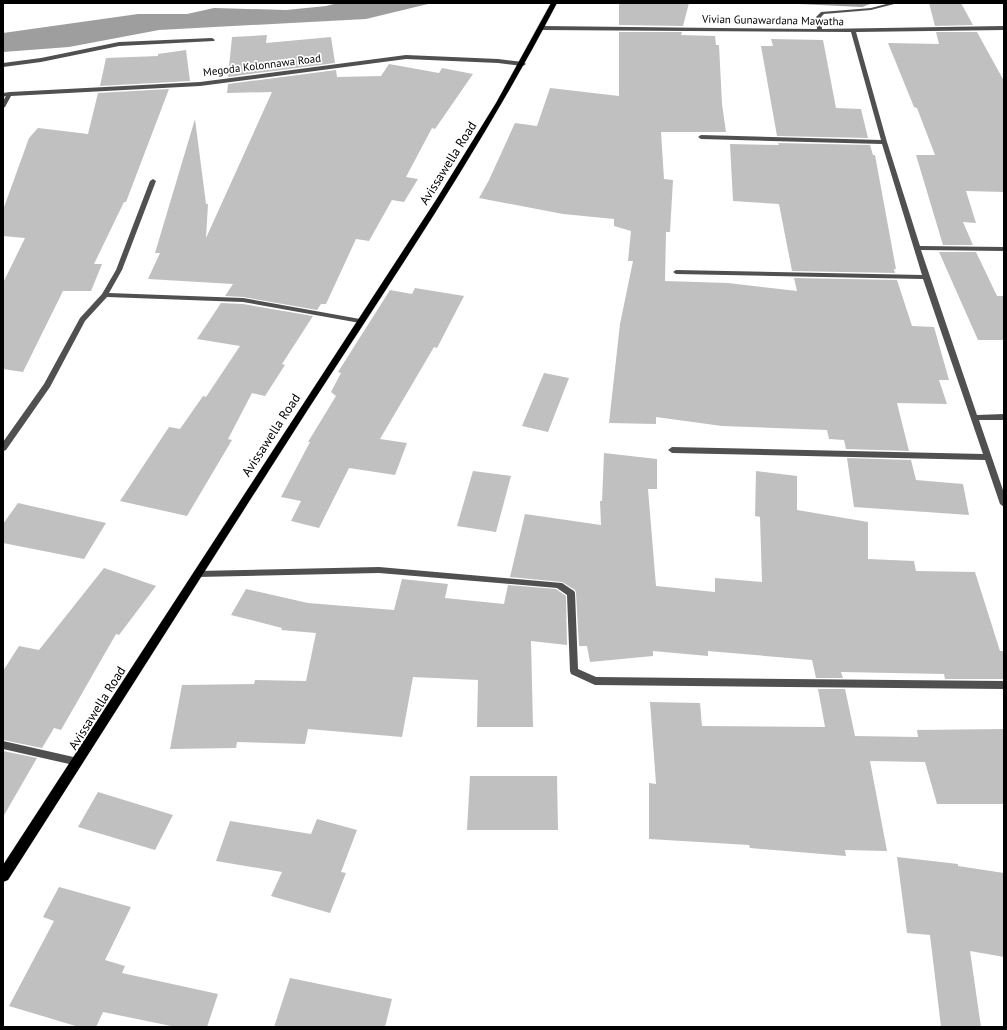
<svg xmlns="http://www.w3.org/2000/svg" width="1007" height="1030" viewBox="0 0 1007 1030" font-family="'PT Sans',sans-serif">
<style>
.water{fill:#9e9e9e}
.building{fill:#c0c0c0}
.lines{fill:none;stroke-linecap:round;stroke-linejoin:round}
.primary-casing{stroke:#dbdbdb;stroke-width:1}
.minor{fill:#505050;fill-rule:evenodd}
.primary{fill:#000;fill-rule:evenodd}
.labels{text-anchor:middle;dominant-baseline:central;stroke-width:3.5;stroke-linejoin:round;paint-order:stroke}
.far-street-label{font-size:11px;fill:#000;stroke:#fff}
.street-label{font-size:13px;fill:#000;stroke:#fff}
</style>
<rect width="100%" height="100%" fill="#fff"/>
<g class="water">
<path d="M338,3H432L366,19L159,30L69,47L3,52V33L138,14H187L214,8L286,10L326,6Z"/>
<path d="M778,3H873L862,7Z"/>
</g>
<g class="building">
<path d="M619,3H689L683,26L619,25Z"/>
<path d="M929,3H961L973,25L935,26Z"/>
<path d="M619,32H682L681,35L715,36L716,45H719L722,104L726,132H661L664,179L673,180L670,232H666L665,281L728,283L797,291L794,278L897,280L912,326L934,327L949,380H939L947,404L897,403L909,451L846,449L844,440L829,439L827,430L722,426L656,417V424L609,423L620,324L633,261H628L631,231L614,226V219L563,214L479,198L489,180L515,123L537,126L550,88L619,96Z"/>
<path d="M936,32H977L1004,81V192L966,191L976,223L963,222L973,245H943L916,155H935L917,108L914,107L888,43L939,44Z"/>
<path d="M267,35L266,43L331,37L335,63L228,77L232,37Z"/>
<path d="M771,39L823,40L836,108L861,109L868,138L777,136L761,46H773Z"/>
<path d="M186,50L190,81L100,86L106,58L158,56V54Z"/>
<path d="M389,64L439,73L442,68L473,74L435,129L432,128L406,177L418,179L404,202L392,200L369,241L356,239L326,304H321L317,310L243,297L225,296L233,284L148,279L160,253H155L195,119L206,204H208L206,238L272,92L227,93L228,84L336,70L337,77L381,76Z"/>
<path d="M169,89L126,202H124L94,264H102L91,291H63L23,372L3,369V283L25,238L3,236V210L29,138L38,128L88,134L98,93Z"/>
<path d="M778,143L870,145L873,155H875L896,269H894L895,273L792,271L779,204L733,201L730,144L779,145Z"/>
<path d="M939,252H976L997,296H1004V340H978Z"/>
<path d="M415,288L464,296L437,348L434,347L380,439L407,443L395,475L349,468L319,528L291,521L301,501L281,497L310,442H308L336,396L331,392L341,373L338,372L390,290L412,294Z"/>
<path d="M221,303L243,304L313,316L282,364L285,365L265,396L252,393L228,439L232,440L187,516L120,501L169,427L180,429L203,396L206,397L240,346L197,339Z"/>
<path d="M544,373L569,378L548,432L522,426Z"/>
<path d="M604,453L657,459V489H648L656,586L715,592V578L762,582L760,517L755,516L756,471L797,476V510L868,522V559L914,561L916,571L975,572L1000,651H1004V679H945L944,674L841,672L843,678H816L812,660L708,651V656L653,651V656L590,662L587,646H579L576,593L575,590L562,582L510,577L525,514L601,525L600,501H602Z"/>
<path d="M847,458L911,460L916,480L963,484L969,515L854,507Z"/>
<path d="M473,471L511,476L496,532L457,526Z"/>
<path d="M18,503L106,523L84,559L3,543V524Z"/>
<path d="M104,568L156,586L119,635L116,634L61,730L54,728L42,748L3,740V671L19,646L39,650Z"/>
<path d="M402,579L448,584L445,598L504,604L508,585L556,589L566,596L567,645L531,641L533,727H477L478,680L413,677L402,737L308,729L305,744L237,742L236,748L170,749L182,685L254,684L255,680L306,681L316,633L281,630L282,628L231,615L246,589L308,603L394,610Z"/>
<path d="M818,689H845L855,736L918,737L917,730L1004,729V804H937L925,762L870,761L887,851L845,850L846,856L750,848L749,845L649,839V783L656,784L650,702L700,703L702,726L825,727Z"/>
<path d="M3,751L37,758L3,817Z"/>
<path d="M470,776H557L558,830H467Z"/>
<path d="M98,792L173,815L155,850L78,827Z"/>
<path d="M317,819L357,830L341,872L346,873L330,913L271,896L282,872L216,861L230,821L311,834Z"/>
<path d="M897,857L958,864V866L1004,873V957L970,951L981,1027H941L930,935L907,933Z"/>
<path d="M59,887L131,907L105,960L125,966L122,973L218,994L207,1027H176L103,1012L96,1027H79L9,1006L54,921L43,917Z"/>
<path d="M290,978L392,999L385,1027H274Z"/>
</g>
<g class="lines">
<g class="primary-casing">
<path id="primary" d="M551,3H557C483,145 394,277 307,411C207,567 108,724 8,880L3,882V865L436,200L496,103Z"/>
</g>
<g class="minor">
<path d="M890,3H898L871,10L824,14L821,17L822,29L1004,26V30L856,32L887,142L920,246L1004,247V251L921,250L977,415L1004,414V420H979L1004,493V507L1000,504L985,460L672,453L668,450L672,447L983,454L923,279L676,274L673,272L676,270L922,275L882,144L701,139L698,137L701,135L881,140L851,32L542,30L539,28L542,26L817,29L816,17L821,12L871,8Z"/>
<path d="M212,38L215,40L214,41L119,46L41,62L3,67V63L41,58L119,42Z"/>
<path d="M406,55L498,59L523,62L526,64L523,66L498,63L406,59L200,86L11,96L5,107L3,108V101L6,96L3,97V93L10,92L200,82Z"/>
<path d="M153,179L156,181L122,270L109,293L243,298L360,319L363,321L360,323L243,302L107,297L85,321L50,387L6,450L3,451V442L44,384L80,318L102,294L116,270L150,181Z"/>
<path d="M379,567L562,583L574,591L575,593L578,669L596,677L1004,681V689L595,685L571,674L570,671L567,595L557,588L379,573L197,577L194,576L193,574L194,572L197,571Z"/>
<path d="M3,741L78,758L81,759L83,762L81,765L78,766L3,749Z"/>
</g>
<use href="#primary" class="primary"/>
</g>
<g class="labels">
<g class="far-street-label">
<text transform="translate(773 20) rotate(1)">Vivian Gunawardana Mawatha</text>
<text transform="translate(262 65) rotate(-7)">Megoda Kolonnawa Road</text>
</g>
<g class="street-label">
<text transform="translate(448 163) rotate(-58)">Avissawella Road</text>
<text transform="translate(271 435) rotate(-57)">Avissawella Road</text>
<text transform="translate(97 708) rotate(-58)">Avissawella Road</text>
</g>
</g>
<rect width="1007" height="1030" fill="none" stroke="#000000" stroke-width="8"/>
</svg>
